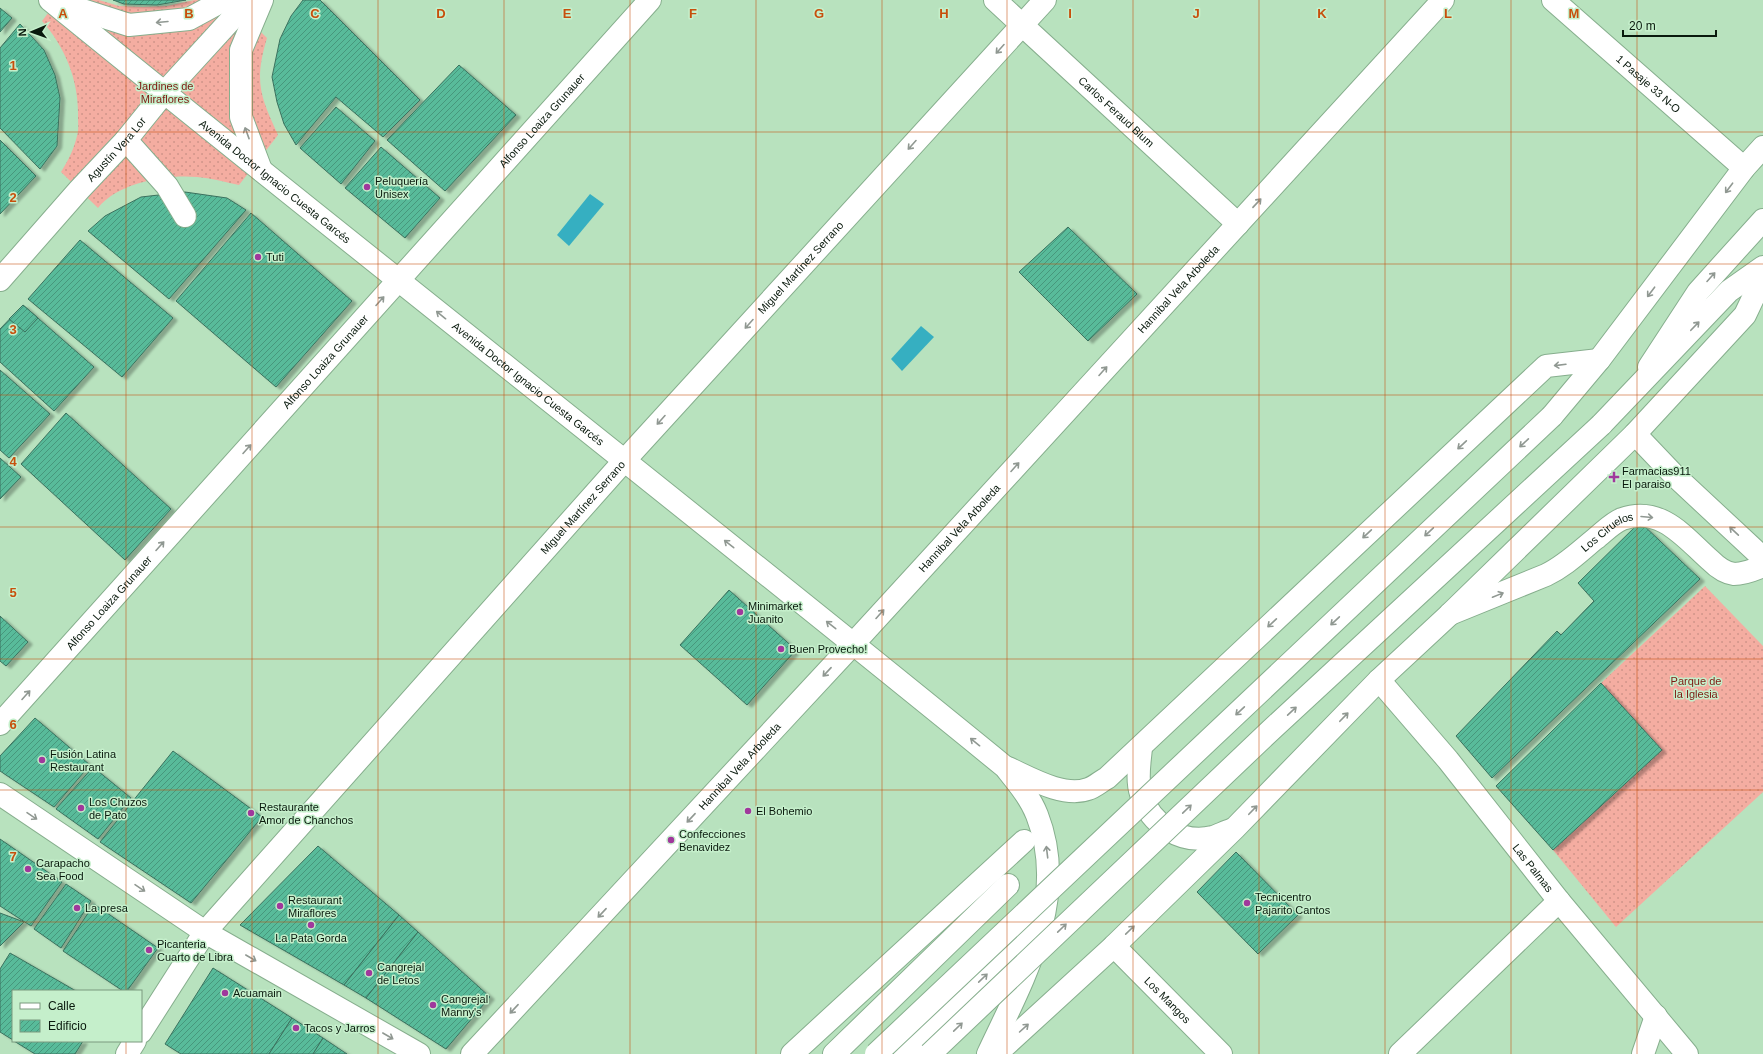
<svg xmlns="http://www.w3.org/2000/svg" width="1763" height="1054" viewBox="0 0 1763 1054" font-family="Arial,sans-serif">
<style>
.grass{fill:url(#grass-dots)}
.water{fill:#36afc1}
.building{fill:url(#building-hatch);stroke:#3b715e;filter:url(#shadow)}
.lines{fill:none;stroke-linecap:round;stroke-linejoin:round}
.minor-casing{stroke:#86ae8d;stroke-width:24}
.major-casing{stroke:#86ae8d;stroke-width:24}
.minor{stroke:#fff;stroke-width:22}
.major{stroke:#fff;stroke-width:22}
.major-bridge-casing{stroke:#86ae8d;stroke-width:24;stroke-linecap:butt}
.major-bridge{stroke:#fff;stroke-width:22}
.oneway{stroke:#909892}
.grid{fill:none;stroke:#c74f0c;stroke-width:1;stroke-opacity:0.55}
.poi-dot{fill:#a0389c;stroke:#c5efcb;stroke-width:1.5}
.labels{text-anchor:middle;dominant-baseline:central;stroke-width:3;stroke-linejoin:round;paint-order:stroke}
.street-label{font-size:11px;fill:#09190d;stroke:#c5efcb}
.park-label{font-size:11px;fill:#7e1a12;stroke:#c5efcb}
.poi-label{font-size:11px;fill:#09190d;stroke:#c5efcb;text-anchor:start}
.grid-label{font-size:13px;text-anchor:middle;font-weight:bold;fill:#c74f0c;stroke:#c5efcb;stroke-width:3;stroke-linejoin:round;paint-order:stroke}
</style>
<defs>
<pattern id="grass-dots" width="8" height="8" patternUnits="userSpaceOnUse"><rect width="8" height="8" fill="#f4ada1"/><path d="M2 2h.1M6 6h.1" fill="none" stroke="#d09489" stroke-width="1.8" stroke-linecap="round"/></pattern>
<pattern id="building-hatch" width="6" height="6" patternUnits="userSpaceOnUse"><rect width="6" height="6" fill="#58bb9a"/><path d="M-1 1l2-2M0 6l6-6M5 7l2-2" fill="none" stroke="#47977c"/></pattern>
<filter id="shadow"><feDropShadow dx="4.5" dy="2.5" stdDeviation="1" flood-color="#0004"/></filter>
</defs>
<rect width="100%" height="100%" fill="#b8e2be"/>
<g class="grass">
<path d="M58,0H99L119,6L143,7L167,6L194,0H228L267,38C254,81 260,96 278,135L239,185C225,182 211,178 197,177C166,174 117,183 98,208L61,172C68,161 74,149 77,136C79,130 78,123 78,117C79,82 66,48 42,21Z"/>
<path d="M1705,586L1763,646V792L1616,927L1553,850L1662,750L1601,683Z"/>
</g>
<g class="water">
<path d="M590,194L604,204L569,246L557,235Z"/>
<path d="M921,326L934,337L902,371L891,359Z"/>
</g>
<g class="building">
<path d="M113,0H186L157,5L124,4Z"/>
<path d="M303,0H320L420,100L383,137L336,97L296,145L284,124L277,102L272,77L280,39L291,16Z"/>
<path d="M0,8L12,18L0,32Z"/>
<path d="M20,24L44,50L55,75L60,98L57,146L40,169L0,128V48Z"/>
<path d="M459,65L516,115L445,191L387,140Z"/>
<path d="M336,107L375,141L341,184L300,148Z"/>
<path d="M0,140L36,176L0,214Z"/>
<path d="M381,147L440,198L405,238L345,188Z"/>
<path d="M185,192L227,198L246,210L169,299L88,231L105,216L141,197Z"/>
<path d="M251,213L352,301L276,387L176,301Z"/>
<path d="M1068,227L1137,294L1088,341L1019,272Z"/>
<path d="M80,240L173,318L122,377L28,299Z"/>
<path d="M23,305L94,367L54,411L0,362V329Z"/>
<path d="M23,305L38,318L25,332L9,319Z"/>
<path d="M0,370L50,414L9,458L0,450Z"/>
<path d="M66,413L171,509L125,560L21,464Z"/>
<path d="M0,458L21,477L0,499Z"/>
<path d="M1640,522L1700,579L1492,778L1456,736L1557,631L1561,635L1594,601L1578,583Z"/>
<path d="M729,590L796,650L747,705L680,645Z"/>
<path d="M0,616L28,642L6,666L0,661Z"/>
<path d="M1601,683L1662,750L1553,850L1496,786Z"/>
<path d="M35,718L90,765L54,807L0,771V756Z"/>
<path d="M173,751L262,817L191,903L100,842Z"/>
<path d="M93,767L131,798L98,839L56,809Z"/>
<path d="M0,839L62,882L31,926L0,906Z"/>
<path d="M318,846L399,915L344,985L240,925Z"/>
<path d="M1236,852L1298,915L1258,954L1197,892Z"/>
<path d="M66,884L91,901L61,948L34,929Z"/>
<path d="M94,904L158,948L127,991H123L63,951Z"/>
<path d="M0,913L24,922L0,946Z"/>
<path d="M399,915L418,932L366,998L344,985Z"/>
<path d="M418,932L490,997L446,1049L366,998Z"/>
<path d="M10,953L76,991H13V1040L0,1032V969Z"/>
<path d="M213,968L292,1018L269,1054H181L165,1044Z"/>
<path d="M292,1018L323,1038L313,1054H269Z"/>
<path d="M323,1038L347,1054H313Z"/>
<path d="M14,1041H83L75,1054H35Z"/>
</g>
<g class="lines">
<g class="minor-casing">
<g id="minor">
<path d="M51,0L129,25L189,19L224,0"/>
<path id="s1" d="M995,0L1238,224"/>
<path id="s2" d="M1553,0L1744,168"/>
<path d="M126,140L167,186L185,216"/>
<path d="M261,170L241,117V50L262,0"/>
<path id="s3" d="M0,280L79,190L126,140L164,93L249,0"/>
<path d="M1649,367L1698,292L1763,220"/>
<path d="M1635,434L1675,476L1763,558"/>
<path id="s4" d="M1450,614L1546,575C1565,566 1579,552 1595,539C1604,532 1612,523 1622,519C1661,505 1685,538 1710,560C1716,566 1725,573 1734,574C1744,574 1754,570 1763,566"/>
<path id="s5" d="M1379,680L1448,760L1559,901L1687,1054"/>
<path id="s6" d="M0,724L650,0"/>
<path id="s7" d="M1114,946L1221,1054"/>
<path id="s8" d="M141,1032L205,932L624,461L1045,0"/>
<path d="M127,1054L135,1041"/>
<path id="s9" d="M472,1054L854,643L1443,0"/>
<path d="M792,1054L1024,841"/>
<path d="M834,1054L1008,885"/>
<path d="M1400,1054L1559,901"/>
<path d="M1643,1054L1656,1016"/>
</g>
</g>
<g class="major-casing">
<g id="major">
<path id="s10" d="M50,0C367,258 689,509 1005,767C1017,782 1030,797 1037,815C1070,899 1023,979 988,1054"/>
<path d="M1552,416L1599,360L1744,168L1763,147"/>
<path d="M1601,425L1729,291L1763,267"/>
<path d="M1141,747C1140,762 1136,779 1141,794C1150,824 1181,845 1213,837C1219,835 1225,832 1231,830"/>
<path d="M1008,768C1030,778 1064,798 1088,789C1095,787 1101,781 1107,778L1546,366L1599,360"/>
<path d="M0,794L205,932L419,1054"/>
<path d="M905,1054L1016,946L1040,914"/>
<path d="M996,1054L1114,946L1235,828L1379,680L1449,615L1635,434L1745,315L1763,277"/>
</g>
</g>
<use href="#minor" class="minor"/>
<use href="#major" class="major"/>
<g class="major-bridge-casing">
<g id="major-bridge">
<path d="M876,1054L1552,416"/>
<path d="M930,1054L1271,730L1601,425"/>
</g>
</g>
<use href="#major-bridge" class="major-bridge"/>
</g>
<defs><path id="oneway-shaft" d="M-6 0H5M1.5-3L5.5 0L1.5 3" fill="none" stroke-width="1.6" stroke-linecap="round" stroke-linejoin="round"/></defs>
<g class="oneway">
<use href="#oneway-shaft" transform="translate(162 22) rotate(175)"/>
<use href="#oneway-shaft" transform="translate(1000 49) rotate(132)"/>
<use href="#oneway-shaft" transform="translate(247 133) rotate(-110)"/>
<use href="#oneway-shaft" transform="translate(912 145) rotate(132)"/>
<use href="#oneway-shaft" transform="translate(1729 188) rotate(127)"/>
<use href="#oneway-shaft" transform="translate(1257 203) rotate(-47)"/>
<use href="#oneway-shaft" transform="translate(1711 277) rotate(-48)"/>
<use href="#oneway-shaft" transform="translate(1651 292) rotate(127)"/>
<use href="#oneway-shaft" transform="translate(380 301) rotate(-48)"/>
<use href="#oneway-shaft" transform="translate(441 315) rotate(-141)"/>
<use href="#oneway-shaft" transform="translate(749 324) rotate(132)"/>
<use href="#oneway-shaft" transform="translate(1695 326) rotate(-46)"/>
<use href="#oneway-shaft" transform="translate(1560 365) rotate(173)"/>
<use href="#oneway-shaft" transform="translate(1103 371) rotate(-48)"/>
<use href="#oneway-shaft" transform="translate(661 420) rotate(132)"/>
<use href="#oneway-shaft" transform="translate(1524 443) rotate(137)"/>
<use href="#oneway-shaft" transform="translate(1462 445) rotate(137)"/>
<use href="#oneway-shaft" transform="translate(247 449) rotate(-48)"/>
<use href="#oneway-shaft" transform="translate(1015 467) rotate(-48)"/>
<use href="#oneway-shaft" transform="translate(1647 517) rotate(5)"/>
<use href="#oneway-shaft" transform="translate(1734 531) rotate(-137)"/>
<use href="#oneway-shaft" transform="translate(1429 532) rotate(137)"/>
<use href="#oneway-shaft" transform="translate(1367 534) rotate(137)"/>
<use href="#oneway-shaft" transform="translate(729 544) rotate(-142)"/>
<use href="#oneway-shaft" transform="translate(160 546) rotate(-48)"/>
<use href="#oneway-shaft" transform="translate(1498 595) rotate(-22)"/>
<use href="#oneway-shaft" transform="translate(880 614) rotate(-48)"/>
<use href="#oneway-shaft" transform="translate(1335 621) rotate(137)"/>
<use href="#oneway-shaft" transform="translate(1272 623) rotate(137)"/>
<use href="#oneway-shaft" transform="translate(831 625) rotate(-142)"/>
<use href="#oneway-shaft" transform="translate(827 672) rotate(133)"/>
<use href="#oneway-shaft" transform="translate(26 695) rotate(-48)"/>
<use href="#oneway-shaft" transform="translate(1240 711) rotate(137)"/>
<use href="#oneway-shaft" transform="translate(1292 711) rotate(-43)"/>
<use href="#oneway-shaft" transform="translate(1344 717) rotate(-46)"/>
<use href="#oneway-shaft" transform="translate(975 742) rotate(-141)"/>
<use href="#oneway-shaft" transform="translate(1187 809) rotate(-44)"/>
<use href="#oneway-shaft" transform="translate(1253 810) rotate(-46)"/>
<use href="#oneway-shaft" transform="translate(32 816) rotate(34)"/>
<use href="#oneway-shaft" transform="translate(691 818) rotate(133)"/>
<use href="#oneway-shaft" transform="translate(1047 852) rotate(-97)"/>
<use href="#oneway-shaft" transform="translate(140 888) rotate(34)"/>
<use href="#oneway-shaft" transform="translate(602 913) rotate(133)"/>
<use href="#oneway-shaft" transform="translate(1062 928) rotate(-44)"/>
<use href="#oneway-shaft" transform="translate(1130 930) rotate(-44)"/>
<use href="#oneway-shaft" transform="translate(251 958) rotate(30)"/>
<use href="#oneway-shaft" transform="translate(983 978) rotate(-44)"/>
<use href="#oneway-shaft" transform="translate(514 1009) rotate(133)"/>
<use href="#oneway-shaft" transform="translate(958 1027) rotate(-44)"/>
<use href="#oneway-shaft" transform="translate(1024 1028) rotate(-42)"/>
<use href="#oneway-shaft" transform="translate(388 1036) rotate(30)"/>
</g>
<path class="grid" d="M126,0V991M252,0V1054M378,0V1054M504,0V1054M630,0V1054M756,0V1054M882,0V1054M1007,0V1054M1133,0V1054M1259,0V1054M1385,0V1054M1511,0V1054M1637,0V1054M0,132H1763M0,264H1763M0,395H1763M0,527H1763M0,659H1763M0,790H1763M0,922H1763M126,1041V1054"/>
<g class="poi-dot">
<circle cx="367" cy="187" r="4"/>
<circle cx="258" cy="257" r="4"/>
<path d="M1612 471h4v4h4v4h-4v4h-4v-4h-4v-4h4z"/>
<circle cx="740" cy="612" r="4"/>
<circle cx="781" cy="649" r="4"/>
<circle cx="42" cy="760" r="4"/>
<circle cx="81" cy="808" r="4"/>
<circle cx="748" cy="811" r="4"/>
<circle cx="251" cy="813" r="4"/>
<circle cx="671" cy="840" r="4"/>
<circle cx="28" cy="869" r="4"/>
<circle cx="1247" cy="903" r="4"/>
<circle cx="280" cy="906" r="4"/>
<circle cx="77" cy="908" r="4"/>
<circle cx="311" cy="925" r="4"/>
<circle cx="149" cy="950" r="4"/>
<circle cx="369" cy="973" r="4"/>
<circle cx="225" cy="993" r="4"/>
<circle cx="433" cy="1005" r="4"/>
<circle cx="296" cy="1028" r="4"/>
</g>
<g class="labels">
<g class="street-label">
<text stroke="none"><textPath href="#s2" startOffset="127">1 Pasaje 33 N-O</textPath></text>
<text stroke="none"><textPath href="#s1" startOffset="165">Carlos Feraud Blum</textPath></text>
<text stroke="none"><textPath href="#s6" startOffset="811">Alfonso Loaiza Grunauer</textPath></text>
<text stroke="none"><textPath href="#s3" startOffset="175">Agustín Vera Lor</textPath></text>
<text stroke="none"><textPath href="#s10" startOffset="289">Avenida Doctor Ignacio Cuesta Garcés</textPath></text>
<text stroke="none"><textPath href="#s8" startOffset="1011">Miguel Martínez Serrano</textPath></text>
<text stroke="none"><textPath href="#s9" startOffset="1041">Hannibal Vela Arboleda</textPath></text>
<text stroke="none"><textPath href="#s6" startOffset="487">Alfonso Loaiza Grunauer</textPath></text>
<text stroke="none"><textPath href="#s10" startOffset="613">Avenida Doctor Ignacio Cuesta Garcés</textPath></text>
<text stroke="none"><textPath href="#s8" startOffset="687">Miguel Martínez Serrano</textPath></text>
<text stroke="none"><textPath href="#s9" startOffset="717">Hannibal Vela Arboleda</textPath></text>
<text stroke="none"><textPath href="#s4" startOffset="179">Los Ciruelos</textPath></text>
<text stroke="none"><textPath href="#s6" startOffset="163">Alfonso Loaiza Grunauer</textPath></text>
<text stroke="none"><textPath href="#s9" startOffset="393">Hannibal Vela Arboleda</textPath></text>
<text stroke="none"><textPath href="#s5" startOffset="243">Las Palmas</textPath></text>
<text stroke="none"><textPath href="#s7" startOffset="76">Los Mangos</textPath></text>
</g>
<g class="park-label">
<text x="165" y="86">Jardines de<tspan x="165" dy="13">Miraflores</tspan></text>
<text x="1696" y="681">Parque de<tspan x="1696" dy="13">la Iglesia</tspan></text>
</g>
<g class="poi-label">
<text x="375" y="181">Peluquería<tspan x="375" dy="13">Unisex</tspan></text>
<text x="266" y="257">Tuti</text>
<text x="1622" y="471">Farmacias911<tspan x="1622" dy="13">El paraiso</tspan></text>
<text x="748" y="606">Minimarket<tspan x="748" dy="13">Juanito</tspan></text>
<text x="789" y="649">Buen Provecho!</text>
<text x="50" y="754">Fusión Latina<tspan x="50" dy="13">Restaurant</tspan></text>
<text x="89" y="802">Los Chuzos<tspan x="89" dy="13">de Pato</tspan></text>
<text x="259" y="807">Restaurante<tspan x="259" dy="13">Amor de Chanchos</tspan></text>
<text x="756" y="811">El Bohemio</text>
<text x="679" y="834">Confecciones<tspan x="679" dy="13">Benavidez</tspan></text>
<text x="36" y="863">Carapacho<tspan x="36" dy="13">Sea Food</tspan></text>
<text x="1255" y="897">Tecnicentro<tspan x="1255" dy="13">Pajarito Cantos</tspan></text>
<text x="288" y="900">Restaurant<tspan x="288" dy="13">Miraflores</tspan></text>
<text x="85" y="908">La presa</text>
<text x="311" y="938" text-anchor="middle">La Pata Gorda</text>
<text x="157" y="944">Picanteria<tspan x="157" dy="13">Cuarto de Libra</tspan></text>
<text x="377" y="967">Cangrejal<tspan x="377" dy="13">de Letos</tspan></text>
<text x="233" y="993">Acuamain</text>
<text x="441" y="999">Cangrejal<tspan x="441" dy="13">Manny's</tspan></text>
<text x="304" y="1028">Tacos y Jarros</text>
</g>
</g>
<g class="grid-label">
<text x="63" y="18">A</text>
<text x="189" y="18">B</text>
<text x="315" y="18">C</text>
<text x="441" y="18">D</text>
<text x="567" y="18">E</text>
<text x="693" y="18">F</text>
<text x="819" y="18">G</text>
<text x="944" y="18">H</text>
<text x="1070" y="18">I</text>
<text x="1196" y="18">J</text>
<text x="1322" y="18">K</text>
<text x="1448" y="18">L</text>
<text x="1574" y="18">M</text>
<text x="13" y="70">1</text>
<text x="13" y="202">2</text>
<text x="13" y="334">3</text>
<text x="13" y="466">4</text>
<text x="13" y="597">5</text>
<text x="13" y="729">6</text>
<text x="13" y="861">7</text>
</g>
<rect x="12" y="990" width="130" height="52" fill="#c5efcb" stroke="#7a997f"/>
<rect x="20" y="1003" width="20" height="6" fill="#ffffff" stroke="#7a997f"/>
<text x="48" y="1010" font-size="12" fill="#09190d">Calle</text>
<rect x="20" y="1020" width="20" height="12" fill="url(#building-hatch)" stroke="#7a997f"/>
<text x="48" y="1030" font-size="12" fill="#09190d">Edificio</text>
<g transform="translate(32 32) rotate(268)" stroke="#c5efcb" stroke-width="3" paint-order="stroke">
<path d="M0-3L7 15L0 10L-7 15Z" fill="#09190d"/>
<text y="-6" font-size="11" font-weight="bold" text-anchor="middle" fill="#09190d">N</text>
</g>
<path d="M1623 30v6h93v-6" fill="none" stroke="#09190d" stroke-width="2"/>
<text x="1629" y="30" font-size="12" fill="#09190d" stroke="#c5efcb" stroke-width="3" paint-order="stroke">20 m</text>
</svg>
